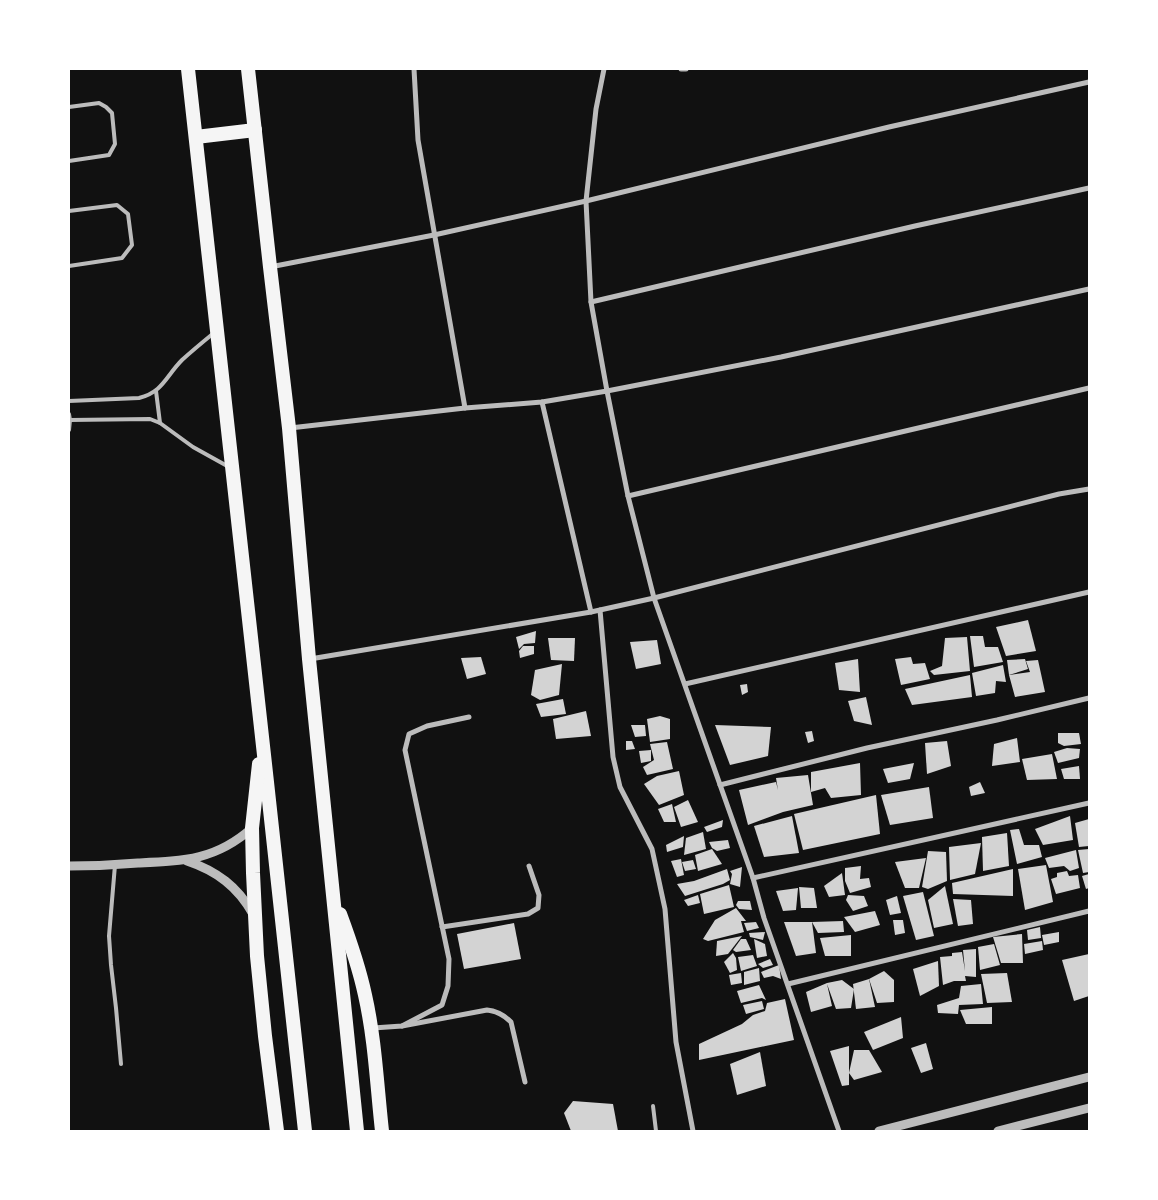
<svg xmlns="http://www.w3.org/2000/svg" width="1158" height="1200" viewBox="0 0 1158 1200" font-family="'Open Sans',sans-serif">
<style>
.building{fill:#d3d3d3}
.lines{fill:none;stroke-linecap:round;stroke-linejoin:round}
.service{stroke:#bcbcbc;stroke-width:4}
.minor{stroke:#bcbcbc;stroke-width:5}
.tertiary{stroke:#bcbcbc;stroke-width:9}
.trunk{stroke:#f5f5f5;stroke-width:14}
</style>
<rect width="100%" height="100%" fill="#111"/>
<g class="building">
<path d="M1028,620L1036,651L1006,656L996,627Z"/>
<path d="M536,631L535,643L524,644L519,649L516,637Z"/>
<path d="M970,636H983L985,647H998L1003,662L974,667Z"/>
<path d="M967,637L970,671L934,675L930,671L942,666L945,638Z"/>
<path d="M548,638H575L574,661L551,660Z"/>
<path d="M657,640L661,664L636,669L630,642Z"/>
<path d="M523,646H534V654L520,658L519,651Z"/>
<path d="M481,657L486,674L467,679L461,658Z"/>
<path d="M911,657L913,664L925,663L930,679L901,685L895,659Z"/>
<path d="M858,659L860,692L839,690L835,663Z"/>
<path d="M1025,659L1028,669L1009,675L1007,660Z"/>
<path d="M1038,660L1045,692L1015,697L1009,675L1030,672L1026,661Z"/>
<path d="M562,664L559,695L540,700L531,695L535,670Z"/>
<path d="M1003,665L1006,682L996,681L995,693L976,696L972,673Z"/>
<path d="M970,675L972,697L912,705L905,689Z"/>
<path d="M747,684L748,692L742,695L740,685Z"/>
<path d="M866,697L872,725L854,721L848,701Z"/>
<path d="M563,699L566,714L541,717L536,704Z"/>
<path d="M586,711L591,736L556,739L553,719Z"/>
<path d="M660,716L670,719V739L650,742L647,719Z"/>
<path d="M631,725H645L646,736L635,737Z"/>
<path d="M715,725L771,727L768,756L730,765Z"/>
<path d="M812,731L814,741L808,743L805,732Z"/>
<path d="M1058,733H1079L1081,744L1064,746L1058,743Z"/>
<path d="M1017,738L1020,762L992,766L994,744Z"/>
<path d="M626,741H632L635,749L626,750Z"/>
<path d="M947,741L951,766L927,774L925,743Z"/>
<path d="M667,742L673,769L647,775L643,767L654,760L650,744Z"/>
<path d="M1067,748L1080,749L1079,758L1058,763L1054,752Z"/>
<path d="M651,750V761L641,763L639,751Z"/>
<path d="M1052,754L1057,779L1027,780L1022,759Z"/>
<path d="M860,763L861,795L831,798L825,788L811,792V772Z"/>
<path d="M914,763L910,779L888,783L883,769Z"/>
<path d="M1079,766L1080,779H1064L1061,769Z"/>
<path d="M679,771L684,795L659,805L644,784L657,776Z"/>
<path d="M808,775L813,805L783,812L748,825L739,790L776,782L778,790L776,778Z"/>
<path d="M980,782L985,793L971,796L969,787Z"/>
<path d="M929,787L933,818L890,825L881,795Z"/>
<path d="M876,795L880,834L803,850L794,814Z"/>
<path d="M688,800L698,822L681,827L674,807Z"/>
<path d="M672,804L676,822H664L658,809Z"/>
<path d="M792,816L799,853L764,857L754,826Z"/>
<path d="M1070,816L1073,840L1043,845L1035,829Z"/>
<path d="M1089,819V846L1079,847L1075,823Z"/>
<path d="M723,820L722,827L707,832L704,827Z"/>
<path d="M1019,829L1024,845H1039L1042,857L1017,864L1010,830Z"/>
<path d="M703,832L706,849L684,855L686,838Z"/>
<path d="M1007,833L1009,866L983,871L982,837Z"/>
<path d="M684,836L683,847L667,852L666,845Z"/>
<path d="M728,840L730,848L717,851L712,848L709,842Z"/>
<path d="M981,843L975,874L950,880L949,847Z"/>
<path d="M712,849L722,864L698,871L695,855Z"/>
<path d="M1089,849V872L1083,873L1078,850Z"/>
<path d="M1076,850L1079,868L1070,871L1064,866L1049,868L1045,858Z"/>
<path d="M928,851L946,852L947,881L928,889L922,887Z"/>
<path d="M926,858L919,888H905L895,862Z"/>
<path d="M681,859L684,875L677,877L671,861Z"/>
<path d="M693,860L696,869L685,871L682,862Z"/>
<path d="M1046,865L1053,902L1025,910L1018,869Z"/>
<path d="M861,866L860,879L869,878L871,887L850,893L845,881V868Z"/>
<path d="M742,867L740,887L730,884L732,874L730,871Z"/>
<path d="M727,869L730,880L723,884L685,896L677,884L694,881Z"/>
<path d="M1013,869V896L953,894L952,883Z"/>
<path d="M1067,871L1069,876L1078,875L1080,888L1056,894L1051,879L1057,877V873Z"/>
<path d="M842,873L845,895L829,897L824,886Z"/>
<path d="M1089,874V888L1086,889L1082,876Z"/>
<path d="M729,885L734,907L704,914L700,894Z"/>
<path d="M945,886L953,924L934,928L928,900Z"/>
<path d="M799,887L814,888L817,908H801Z"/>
<path d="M798,888L796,910L783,911L776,891Z"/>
<path d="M923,892L934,936L916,940L903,896Z"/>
<path d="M698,895L700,903L688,906L684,900Z"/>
<path d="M848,895L864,896L868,906L853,911L846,900Z"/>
<path d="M897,896L901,913L890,915L886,900Z"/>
<path d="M953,899L971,900L973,924L958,926Z"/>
<path d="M738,901H750L752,910L739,909L736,905Z"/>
<path d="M736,908L746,921H741L744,932L708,941L703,939L715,920Z"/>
<path d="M875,911L880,925L855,932L844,917Z"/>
<path d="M893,920H903L905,933L895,935Z"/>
<path d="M843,921L844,932L818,933L812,922Z"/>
<path d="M756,922L759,928L747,931L744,923Z"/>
<path d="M784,922H812L816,953L796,956Z"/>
<path d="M514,923L521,959L464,969L457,934Z"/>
<path d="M1040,927L1041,938L1028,940L1027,930Z"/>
<path d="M765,932L763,940L750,937L749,933Z"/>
<path d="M1059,932V942L1044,945L1042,935Z"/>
<path d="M1022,934L1023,963H1001L993,937Z"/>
<path d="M851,935V956H825L820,938Z"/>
<path d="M742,936L728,954L716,956L717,941Z"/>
<path d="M741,939H746L751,950L736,952L733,950Z"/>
<path d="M754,939L765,944L767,956L757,958Z"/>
<path d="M1042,941L1043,950L1025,954L1024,944Z"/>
<path d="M994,944L1000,965L980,970L978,947Z"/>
<path d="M976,949V977L965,976L966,981H954L943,985L940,957L952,956V953L962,952L965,971L963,950Z"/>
<path d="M733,953L736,958L737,970L730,973L724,962Z"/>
<path d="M1089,954V996L1074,1001L1062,960Z"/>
<path d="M753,955L757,966L741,971L738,957Z"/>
<path d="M770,959L773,965L763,968L758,964Z"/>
<path d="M938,961L939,986L920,996L913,969Z"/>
<path d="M779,965L781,979L773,976L764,978L761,972Z"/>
<path d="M759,968L760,981L744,985V972Z"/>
<path d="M884,971L894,980V1002L877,1003L869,979Z"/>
<path d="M741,973L742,983L731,985L729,975Z"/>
<path d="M1007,973L1012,1002L987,1003L981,974Z"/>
<path d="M869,979L875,1007L856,1009L853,984Z"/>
<path d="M842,980L854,989L851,1008L836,1009L827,984L832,1006L811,1012L806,992L827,983Z"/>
<path d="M981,984L983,1004L959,1005L958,1014L938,1013L937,1005L959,998L961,986Z"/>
<path d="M759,985L766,1000L762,998L741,1003L737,991Z"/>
<path d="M785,999L794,1040L699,1060V1044L742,1024L753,1015L765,1011L767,1003Z"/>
<path d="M762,1001L764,1009L746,1014L743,1005Z"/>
<path d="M992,1007V1024H966L960,1010Z"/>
<path d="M901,1017L903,1038L873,1050L864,1032Z"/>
<path d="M926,1043L933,1069L921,1073L911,1048Z"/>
<path d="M849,1046V1085L842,1086L830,1051Z"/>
<path d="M854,1050H869L882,1072L854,1080L849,1073Z"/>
<path d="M760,1052L766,1086L737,1095L730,1064Z"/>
<path d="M573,1101L613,1104L618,1131H571L564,1113Z"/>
</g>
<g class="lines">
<g class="service">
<path d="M69,107L99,103L106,107L112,113L115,144L109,155L69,161"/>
<path d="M69,211L117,205L128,214L132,245L122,258L69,266"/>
<path d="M156,391L160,423"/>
<path d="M69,401L139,398C163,392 166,376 182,360C193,350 204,341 215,332"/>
<path d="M69,414L70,420L69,430"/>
<path d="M70,420L150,419L160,423L193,447L229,467"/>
<path d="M115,865L109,936L111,965L116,1008L121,1064"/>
<path d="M653,1106L656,1131"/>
</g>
<g class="minor">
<path d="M414,69L418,140L465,408"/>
<path d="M604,69L596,109L586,201L591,302L607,391L628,496L654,598L753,878L764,918L839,1131"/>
<path d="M681,69H686"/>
<path d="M270,267L434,235L586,201L889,127L1089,82"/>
<path d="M591,302L915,226L1089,188"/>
<path d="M542,402L591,612"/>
<path d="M290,428L465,408L542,402L607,391L781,357L1089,289"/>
<path d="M628,496L1089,388"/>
<path d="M600,610L613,757L620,787L652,849L665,909L676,1042L693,1131"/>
<path d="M310,659L591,612L654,598L1059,494L1089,489"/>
<path d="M685,684L1089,592"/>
<path d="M720,785L867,748L997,720L1089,698"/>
<path d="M753,878L1089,803"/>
<path d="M442,927L528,914L538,908L539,895L529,866"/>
<path d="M788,984L1089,911"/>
<path d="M402,1026L442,1005L448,986L449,959L405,750L409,734L427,726L469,717"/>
<path d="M373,1028L402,1026L487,1010C497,1011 504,1015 511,1022L525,1082"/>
</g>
<g class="tertiary">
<path d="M187,861C217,871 238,887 253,914"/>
<path d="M69,866C92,866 115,865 138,863C184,861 216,860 252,828"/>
<path d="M879,1131L1089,1077"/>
<path d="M998,1131L1089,1108"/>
</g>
<g class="trunk">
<path d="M188,69C229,423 266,777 305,1131"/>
<path d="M248,69L270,267L289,428L309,659L357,1131"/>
<path d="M196,137L255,130"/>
<path d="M259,764L252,828L253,873L257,956L265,1036L277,1131"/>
<path d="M340,914C350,941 359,967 365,995C375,1039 377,1086 382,1131"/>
</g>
</g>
<rect width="1158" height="1200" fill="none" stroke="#ffffff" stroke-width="140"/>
</svg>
